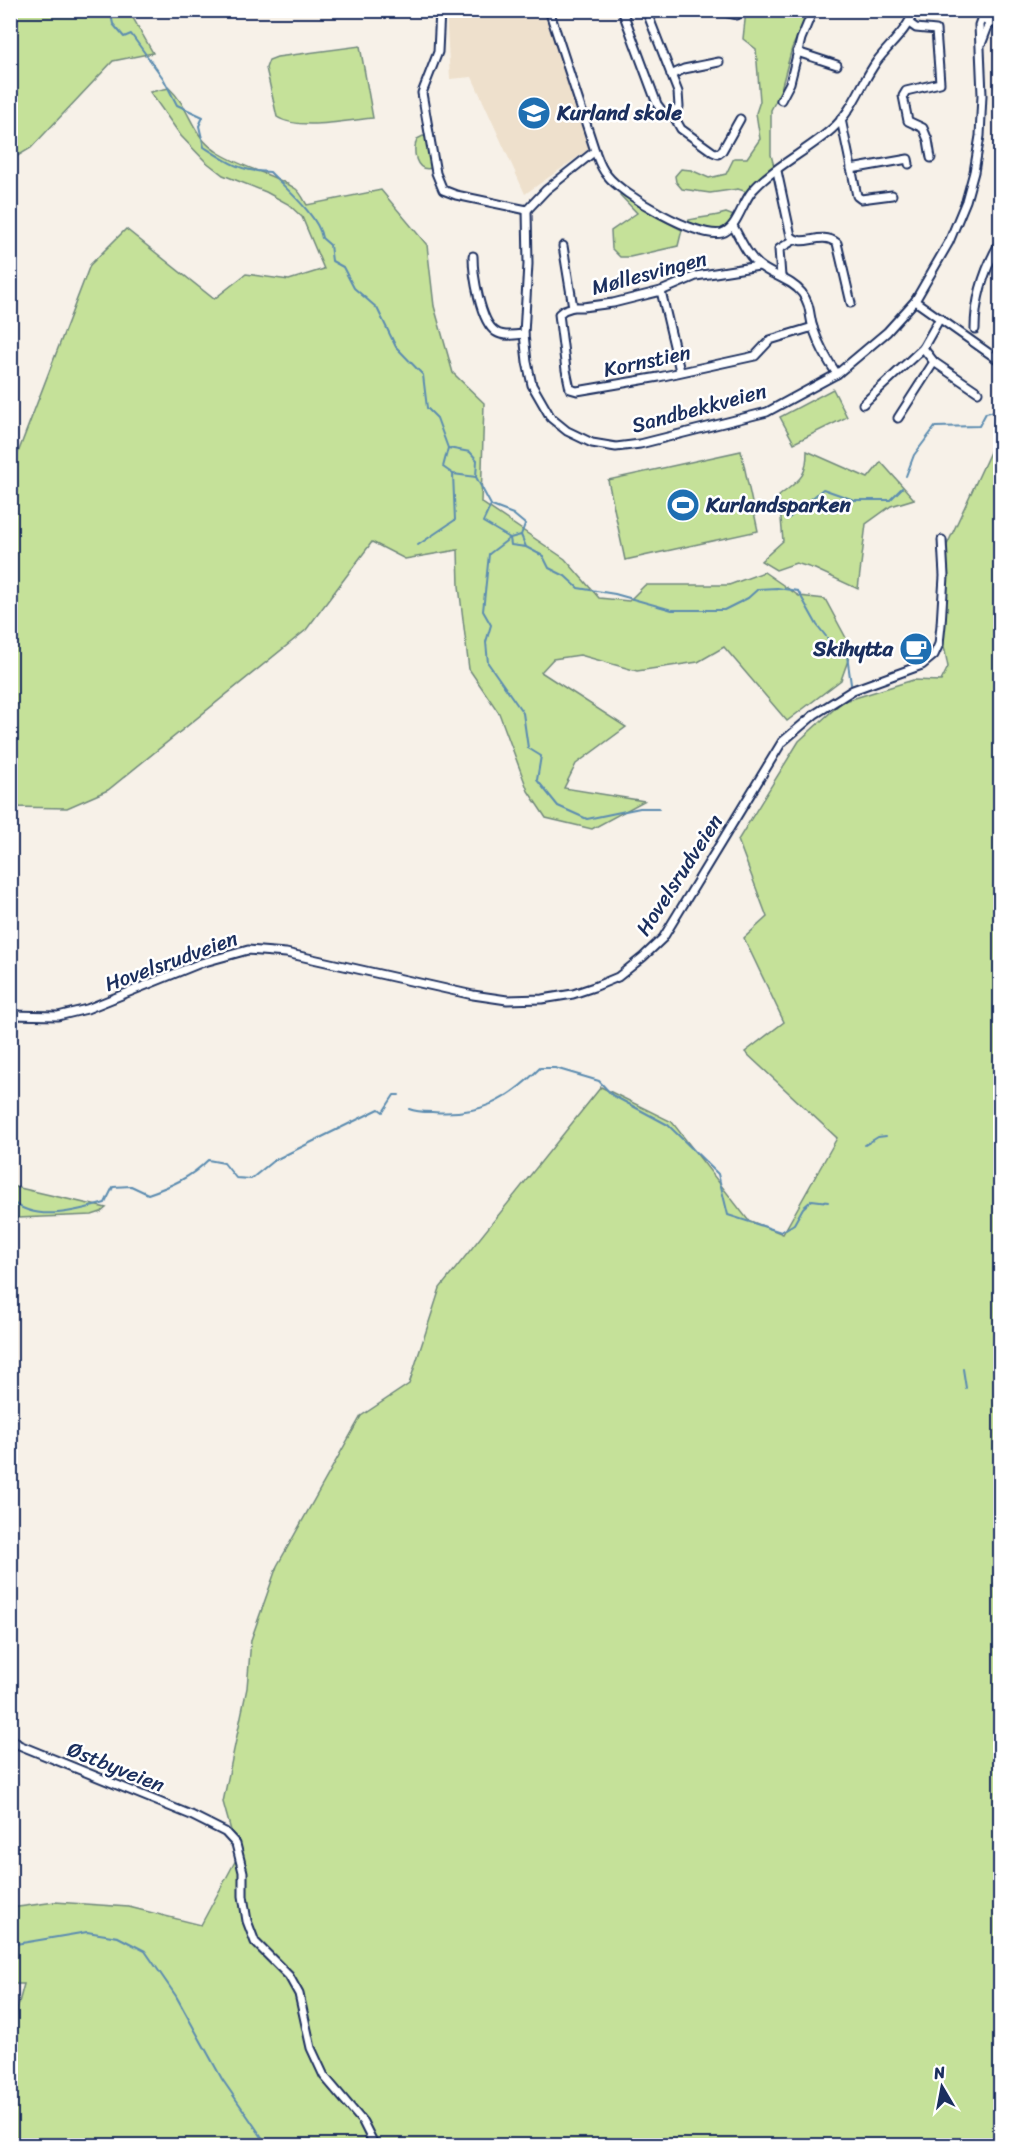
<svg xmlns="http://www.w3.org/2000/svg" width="1011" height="2156" viewBox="0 0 1011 2156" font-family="Sriracha,sans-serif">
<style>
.built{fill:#eee0cc}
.green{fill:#c5e199;stroke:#70887c;stroke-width:1.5}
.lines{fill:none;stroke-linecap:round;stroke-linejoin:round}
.stream{stroke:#5b8cb0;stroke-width:2}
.street-casing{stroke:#1b2f5e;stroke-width:11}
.secondary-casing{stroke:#1b2f5e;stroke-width:14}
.street{stroke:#fff;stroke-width:7}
.secondary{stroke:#fff;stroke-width:9}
.labels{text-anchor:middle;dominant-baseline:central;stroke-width:5;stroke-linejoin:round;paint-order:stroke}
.poi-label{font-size:21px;font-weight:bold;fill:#1b2f5e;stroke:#fff;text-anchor:start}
.street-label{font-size:21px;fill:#1b2f5e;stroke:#fff}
</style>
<rect width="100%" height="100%" fill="#f7f1e8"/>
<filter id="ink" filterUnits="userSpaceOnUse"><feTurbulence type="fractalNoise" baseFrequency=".0167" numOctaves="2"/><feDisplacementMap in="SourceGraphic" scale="12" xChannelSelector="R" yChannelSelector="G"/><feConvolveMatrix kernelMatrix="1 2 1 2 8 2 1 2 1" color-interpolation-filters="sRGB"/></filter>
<g filter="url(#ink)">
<path class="built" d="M446,11H547L592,147L525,194L472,77L450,79Z"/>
<g class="green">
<path d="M11,10L129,11L153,53L113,61L31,148L11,160Z"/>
<path d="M746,11H809L792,48L780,93L771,110V155L774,166L750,193L738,189L710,193L682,189L676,182L675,176L681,169L691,170L709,178L726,174L734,158H747L760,139L756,113L760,101L756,49L743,39Z"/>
<path d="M360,46L373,118C348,120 298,131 277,117L266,68L269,60L277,57Z"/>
<path d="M169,88C190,107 191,135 216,151C241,168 272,173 296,189C301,193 304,200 307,205L381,190L427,245L434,306L453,373L484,403L481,502L565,559L599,598L629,601L645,585H729L764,572L799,596L825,599L852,649L841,680L787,721L724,647L698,662L637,671L580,655L553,659L541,672L626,727L576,764L564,788L644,801L592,829L546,818L528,791L499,713L469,669L459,586L458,550L405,559L372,542L306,630L108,790L67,808L11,807V471L90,265L126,229L214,299L246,274L289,280L324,269L302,217L288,204L266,192L223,175L205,161L181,136L150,92Z"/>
<path d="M423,136L427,137L432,168C415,173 412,150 417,139Z"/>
<path d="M625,192L651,214L682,230L678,246L630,257H620L612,249L611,231L637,213L620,195Z"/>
<path d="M726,213L734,216L736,220C719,236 707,229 687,225L689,220C701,217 713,217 726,213Z"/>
<path d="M833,389L847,417L794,443L780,417Z"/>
<path d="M1000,442V2145H10L11,2032L24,1984H11V1908L55,1902L129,1907L201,1925L238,1856L223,1802L247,1688L251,1640L277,1566L361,1416L409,1384L440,1288L601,1087L672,1122L748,1220L783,1234L837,1138L745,1052L784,1022L744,938L767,917L738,840L799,741L842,702L913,680L941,681L948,667L944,646L947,545L991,450Z"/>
<path d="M741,451L758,531L625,560L608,480Z"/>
<path d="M807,451L868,478L881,462L914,499L891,506L866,524L858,589L815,569L796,563L776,570L761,561L783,541L779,496C799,480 807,478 807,451Z"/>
<path d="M11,1186L106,1208L101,1212L92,1215L17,1218L11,1225Z"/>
</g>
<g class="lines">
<g class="stream">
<path d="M110,10L113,24L124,37L131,34L163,78L177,105L203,117L199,126L204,147C227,162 241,172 270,172C285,188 319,216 322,238L330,245L332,261L343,267L354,288L377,308L396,347L423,375L427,408L437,418L448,448L443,467L453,474L476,477L491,505L483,522L510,538L511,545L526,547L543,556L549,568L565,576L578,588L615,594L672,610H724L748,598L758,589L777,588L798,591L817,625L832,644L846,649L851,684"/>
<path d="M448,448L470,452L477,460L476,477"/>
<path d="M906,476L914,455L935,427L979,426L986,413L1000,410"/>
<path d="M492,506L513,514L525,524L521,535L526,547"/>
<path d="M789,518L823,489L854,500H890L902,488"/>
<path d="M521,535L510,538L489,554L483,611L491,625L486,642L488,663L523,713L528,748L541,756L537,780L558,806L587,819L640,808H659"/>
<path d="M418,545L455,520L453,474"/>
<path d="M409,1109C416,1112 424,1112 432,1112C479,1116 507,1101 540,1068H555L599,1081L612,1095L668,1125L718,1174L728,1215L781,1232L794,1224L803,1208L812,1200L828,1202"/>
<path d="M865,1145L878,1137L886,1136"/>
<path d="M10,1200C36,1223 75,1211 105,1203L113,1187L131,1186L148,1194C171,1186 190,1178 208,1160L224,1163L236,1178L251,1179L273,1161L379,1109L383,1112L394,1095H399"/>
<path d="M963,1369L966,1388"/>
<path d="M10,1945L87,1932L118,1937L145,1951L176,1996L222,2079L268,2146"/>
</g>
<g class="street-casing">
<g id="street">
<path d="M440,10L438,52L422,93L436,173L443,190L456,195L527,210"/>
<path d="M622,10L657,104L663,112L671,113L679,107L678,92L646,10"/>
<path d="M714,10L737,15L740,10"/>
<path d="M648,14L674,10"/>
<path d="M909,23L916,28L936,30L940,83L906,91L903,96L908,121L923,128L928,140L931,158"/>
<path d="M982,42L992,16"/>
<path d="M797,52L837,65"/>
<path d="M671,75L684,69L719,62"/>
<path d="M781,100L790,83L801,39L813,10"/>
<path d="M672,113L681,129L713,152L718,154L722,151L740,119"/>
<path d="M841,119L857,196L861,199L892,195"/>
<path d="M595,151C598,159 601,169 607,175C622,195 697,239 722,233C737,229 742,202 753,190C775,166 807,151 832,129C853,111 861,83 877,61C889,45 908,30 914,10"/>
<path d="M851,169L908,159L909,164"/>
<path d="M777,171L791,236C803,249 820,230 837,243L851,303"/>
<path d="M527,210L528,264L524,334L527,362L532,385L551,418L567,431L592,443L616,447L640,444L767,412L837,374L887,332L915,301L949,242L966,201L974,172L980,136L982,95L979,25L982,17L990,10"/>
<path d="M527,210L546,190L595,151L549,10"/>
<path d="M733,226C741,240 747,255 759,265C772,276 791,279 802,293C811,305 809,315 813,328C819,345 827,360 837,374"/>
<path d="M563,246L573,307H583L613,303L661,291L696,276L759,266"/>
<path d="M473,256C473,274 480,322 496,332C503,337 515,335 524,334"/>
<path d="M781,277L779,249L794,240"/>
<path d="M661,291L680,371"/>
<path d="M915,301L1000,361"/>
<path d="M573,307L564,310L559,314L566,370L570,389L577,391L659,377L755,356L770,340L813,327"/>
<path d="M940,318L923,348L934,362L978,392"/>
<path d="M975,329C975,297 984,270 1000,242"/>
<path d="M863,404L923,348"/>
<path d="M898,418L934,362"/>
<path d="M10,1015L58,1016L87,1009L201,963L248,950L286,953L473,995L507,1000L542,999L573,994L594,987L618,977L643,957L663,938L782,742L815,714L853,690L922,665L934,655L939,644L941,625L944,576L942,540"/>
<path d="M10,1737L19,1745L191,1815L225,1832L236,1844L243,1872V1896L247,1921L255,1942L289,1976L299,1994L311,2048L324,2076L363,2122L375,2146"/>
</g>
</g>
<g class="secondary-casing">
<g id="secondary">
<path d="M979,10L986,20L1000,23"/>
<path d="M998,10L1000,12"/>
</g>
</g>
<use href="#street" class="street"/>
<use href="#secondary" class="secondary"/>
</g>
</g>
<defs>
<g id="school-disc" transform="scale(1.725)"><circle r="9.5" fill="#1f6fb2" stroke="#fff"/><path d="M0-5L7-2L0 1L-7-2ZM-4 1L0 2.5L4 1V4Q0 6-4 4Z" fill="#fff"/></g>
<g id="stadium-disc" transform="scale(1.725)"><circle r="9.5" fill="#1f6fb2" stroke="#fff"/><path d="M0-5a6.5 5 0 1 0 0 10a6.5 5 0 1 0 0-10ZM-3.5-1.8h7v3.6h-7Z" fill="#fff"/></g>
<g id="cafe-disc" transform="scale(1.725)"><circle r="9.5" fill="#1f6fb2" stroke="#fff"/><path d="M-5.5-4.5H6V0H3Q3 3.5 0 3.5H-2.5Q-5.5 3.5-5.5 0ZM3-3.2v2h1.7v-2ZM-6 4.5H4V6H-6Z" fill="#fff"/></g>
</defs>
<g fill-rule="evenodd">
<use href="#school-disc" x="534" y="113"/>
<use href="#stadium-disc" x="683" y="505"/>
<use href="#cafe-disc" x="916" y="649"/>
</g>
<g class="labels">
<g class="poi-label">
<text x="557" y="113">Kurland skole</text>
<text x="706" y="505">Kurlandsparken</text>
<text x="893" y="649" text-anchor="end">Skihytta</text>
</g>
<g class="street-label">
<text transform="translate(649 273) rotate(-15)">Møllesvingen</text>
<text transform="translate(647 361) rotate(-12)">Kornstien</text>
<text transform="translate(699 408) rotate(-15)">Sandbekkveien</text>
<text transform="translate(679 875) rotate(-57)">Hovelsrudveien</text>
<text transform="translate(171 961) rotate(-20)">Hovelsrudveien</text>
<text transform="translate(116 1767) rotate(22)">Østbyveien</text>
</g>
</g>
<rect width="1011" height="2156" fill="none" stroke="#fff" stroke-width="36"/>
<rect x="18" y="18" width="975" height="2120" fill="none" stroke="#1b2f5e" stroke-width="2" filter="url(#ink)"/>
<g transform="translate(942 2087) rotate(350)" stroke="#ffffff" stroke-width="4.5" paint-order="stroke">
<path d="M0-4.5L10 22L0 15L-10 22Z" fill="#1b2f5e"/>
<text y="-9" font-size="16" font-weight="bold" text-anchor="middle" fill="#1b2f5e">N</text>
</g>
</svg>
